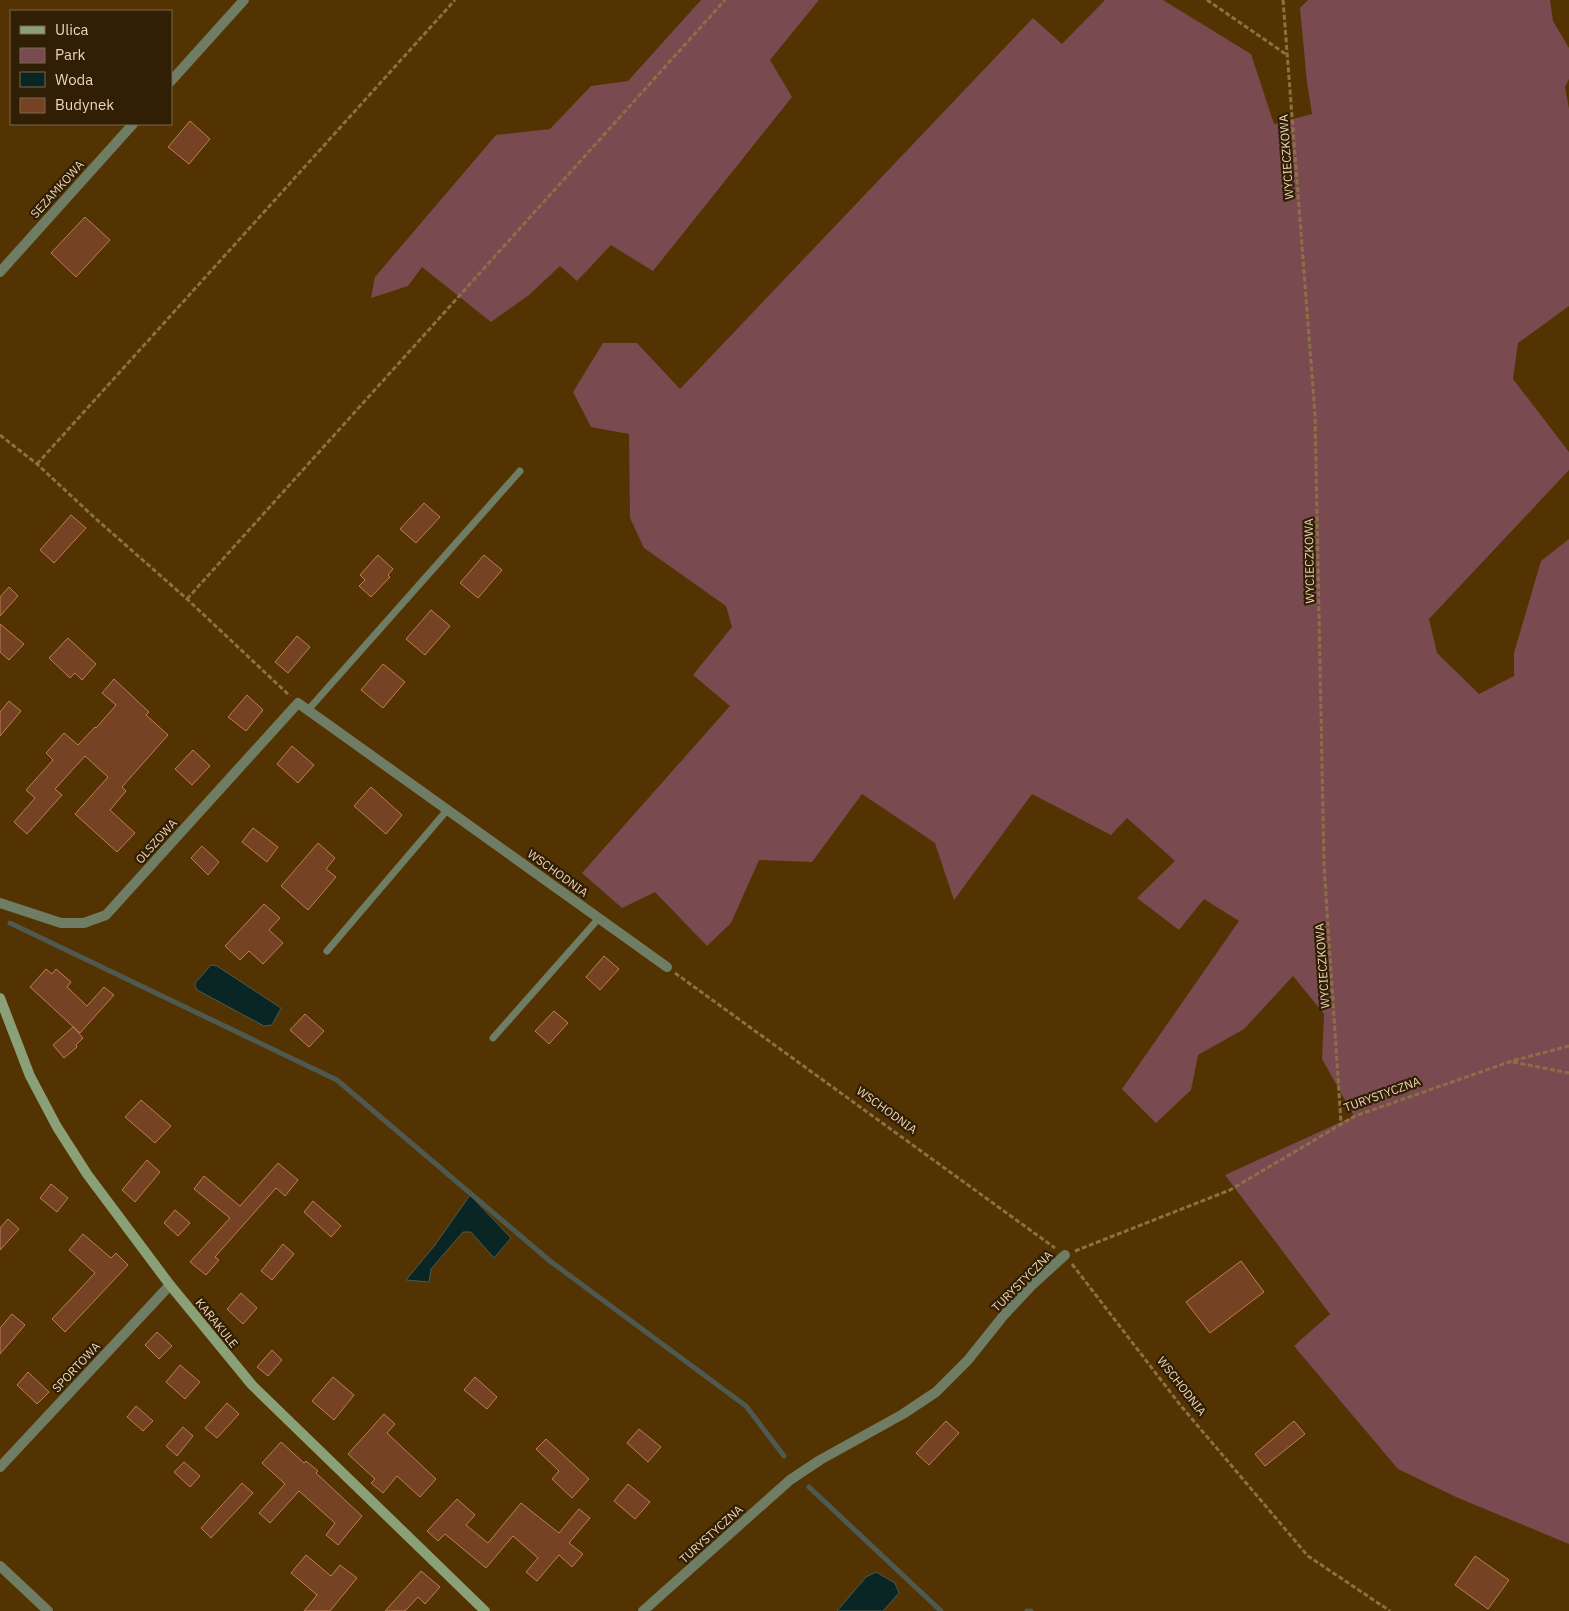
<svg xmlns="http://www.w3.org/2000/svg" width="1569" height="1611" viewBox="0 0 1569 1611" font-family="'IBM Plex Sans',sans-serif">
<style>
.green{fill:#794b51}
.water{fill:#092524;stroke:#4e5a51}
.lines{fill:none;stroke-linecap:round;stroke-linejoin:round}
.stream{stroke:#4e5a51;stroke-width:5}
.building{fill:#754323;stroke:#bc7e58}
.path{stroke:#8c6f44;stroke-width:3;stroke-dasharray:5 2.5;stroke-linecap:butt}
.lane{stroke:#6e7d63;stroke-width:7}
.street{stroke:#6e7d63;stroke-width:10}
.secondary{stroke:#8aa178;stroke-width:10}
.labels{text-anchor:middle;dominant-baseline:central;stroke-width:4.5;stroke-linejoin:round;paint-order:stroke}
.street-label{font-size:12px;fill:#eed6b9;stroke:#301e05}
</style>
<rect width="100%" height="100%" fill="#533301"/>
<g class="green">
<path d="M701,0H819L770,60L792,97L653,271L611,245L577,281L560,266L529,295L491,322L422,267L408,286L371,298L375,277L496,135L550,129L591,86L628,81Z"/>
<path d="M1105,0H1163L1251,54L1274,124L1312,114L1307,82L1300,8L1308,0H1550L1553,21L1569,48V79L1565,87L1569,109V306L1518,343L1513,379L1569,452V470L1429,619L1437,653L1479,694L1514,676V653L1541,561L1569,539V1544L1456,1497L1398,1469L1294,1346L1330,1314L1225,1175L1354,1116L1322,1059L1324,1014L1293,976L1244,1029L1198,1055L1191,1090L1156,1123L1122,1089L1239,921L1204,899L1179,930L1137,898L1175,861L1127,818L1111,835L1032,794L954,900L935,843L862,794L812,862L759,860L731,923L707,946L655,892L622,908L582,873L730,706L693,675L732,627L726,606L644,548L630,518L629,434L591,427L573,392L603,343H637L680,389L1033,18L1062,44Z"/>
</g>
<g class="water">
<path d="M211,965L217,966L281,1008L272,1025L264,1026L197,990L195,986L196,982Z"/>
<path d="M470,1195L511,1238L494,1258L471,1232H463L431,1269L429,1282L406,1280L435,1245Z"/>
<path d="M876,1572L895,1583L899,1593L883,1611H837L866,1577Z"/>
</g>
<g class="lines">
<g class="stream">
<path d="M10,923L337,1080L550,1261L746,1406L784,1456"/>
<path d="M809,1487L941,1611"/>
<path d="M1027,1611H1031"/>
</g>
</g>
<g class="building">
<path d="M190,121L210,139L189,164L168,147Z"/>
<path d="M85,217L110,240L76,277L51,253Z"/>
<path d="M424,503L440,517L416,543L400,529Z"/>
<path d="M71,515L86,528L54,563L40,550Z"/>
<path d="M378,555L393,569L388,575L390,577L371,597L359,586L365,580L360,575Z"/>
<path d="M484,555L502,570L478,598L460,583Z"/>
<path d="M9,587L18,596L0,616V597Z"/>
<path d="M431,610L450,626L425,655L406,639Z"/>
<path d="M0,624L24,644L9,660L0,652Z"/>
<path d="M297,636L310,647L288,673L275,662Z"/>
<path d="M68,638L96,664L82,680L75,673L70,678L49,658Z"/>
<path d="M383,664L405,682L383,708L361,690Z"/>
<path d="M114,679L149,712L146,715L168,735L122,787L126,791L110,810L135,833L117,852L75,814L108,777L85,756L55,789L62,795L27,834L14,822L35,798L26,790L53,760L46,753L64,733L78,745L95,727L96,728L116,705L102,693Z"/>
<path d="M247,695L263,710L246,731L228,717Z"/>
<path d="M9,701L21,711L0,736V712Z"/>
<path d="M292,746L314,765L298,783L277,764Z"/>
<path d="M193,750L210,766L192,785L175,769Z"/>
<path d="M371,787L402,815L386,834L354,806Z"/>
<path d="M253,828L278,847L267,862L242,842Z"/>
<path d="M318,843L335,858L326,869L336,877L308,910L281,886Z"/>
<path d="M202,846L219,862L208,875L191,858Z"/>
<path d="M264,904L280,918L269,930L283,943L263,964L249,951L240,960L225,946Z"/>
<path d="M604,956L619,969L600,990L586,977Z"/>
<path d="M46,969L52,974L56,969L71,982L67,987L87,1006L104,987L114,995L80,1033L30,987Z"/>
<path d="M554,1011L568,1023L549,1044L535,1031Z"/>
<path d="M305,1014L324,1031L309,1047L290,1030Z"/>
<path d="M73,1027L83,1038L76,1045L77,1047L64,1058L53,1045Z"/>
<path d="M141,1100L171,1126L155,1143L125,1117Z"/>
<path d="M147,1160L160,1172L135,1202L122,1190Z"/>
<path d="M278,1163L298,1180L285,1196L276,1188L215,1257L219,1260L206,1275L190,1262L230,1218L194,1189L204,1176L240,1206Z"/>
<path d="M51,1184L68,1198L57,1212L40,1198Z"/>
<path d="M313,1201L341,1226L331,1237L304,1212Z"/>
<path d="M175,1210L190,1223L178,1236L164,1223Z"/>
<path d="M8,1219L19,1229L0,1250V1228Z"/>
<path d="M83,1234L111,1258L116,1253L128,1265L65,1332L52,1319L95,1273L69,1250Z"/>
<path d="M283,1244L294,1254L272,1280L261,1271Z"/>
<path d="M1241,1261L1264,1292L1210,1333L1186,1302Z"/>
<path d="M241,1293L257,1308L243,1324L227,1309Z"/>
<path d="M12,1314L25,1325L0,1354V1328Z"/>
<path d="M157,1332L172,1346L159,1359L145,1345Z"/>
<path d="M272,1350L282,1360L268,1376L257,1367Z"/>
<path d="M180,1365L200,1382L185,1399L166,1382Z"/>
<path d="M28,1372L49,1392L37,1404L17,1385Z"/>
<path d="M333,1377L354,1395L334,1420L312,1401Z"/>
<path d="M475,1377L497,1397L487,1409L464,1390Z"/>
<path d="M227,1403L239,1414L217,1438L205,1428Z"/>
<path d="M136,1406L153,1421L143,1431L127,1417Z"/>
<path d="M384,1414L395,1424L387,1433L436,1479L420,1497L397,1476L383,1493L371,1483L375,1479L348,1454Z"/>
<path d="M946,1421L959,1433L929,1465L916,1453Z"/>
<path d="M1294,1421L1305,1434L1265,1466L1255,1454Z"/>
<path d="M183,1427L193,1436L177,1456L166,1446Z"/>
<path d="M639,1429L661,1447L648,1462L627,1443Z"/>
<path d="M546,1439L589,1479L572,1498L552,1479L559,1471L536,1449Z"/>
<path d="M281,1442L304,1463L306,1461L318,1471L316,1473L362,1516L338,1545L326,1535L335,1523L299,1491L270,1523L259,1513L285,1484L262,1463Z"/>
<path d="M184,1462L200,1476L190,1487L174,1472Z"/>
<path d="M242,1483L253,1493L211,1538L201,1528Z"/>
<path d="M628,1484L650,1502L635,1519L614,1501Z"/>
<path d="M457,1499L475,1515L466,1525L488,1543L521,1503L559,1533L579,1509L590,1518L569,1543L583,1554L572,1567L559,1555L537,1581L526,1572L538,1558L513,1536L486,1568L445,1534L438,1541L427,1531Z"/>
<path d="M306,1555L331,1576L340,1565L357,1578L330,1611H304L317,1595L291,1573Z"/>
<path d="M1475,1556L1509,1580L1488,1609L1455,1585Z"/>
<path d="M421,1571L440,1587L425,1604L418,1597L405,1611H385Z"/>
</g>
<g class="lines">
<g class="path">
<path d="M1207,0L1287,55"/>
<path d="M1283,0L1315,414L1324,865L1341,1123"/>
<path d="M0,435L37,464L95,518L187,599L290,696"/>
<path d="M37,464L455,0"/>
<path d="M187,599L725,0"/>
<path d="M675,973L1055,1248"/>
<path d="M1513,1062L1569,1073"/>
<path d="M1075,1251L1230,1190L1355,1116L1512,1061L1569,1046"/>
<path d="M1072,1264L1181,1406L1308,1556L1390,1611"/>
</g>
<g class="lane">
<path d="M308,710L520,471"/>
<path d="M327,951L448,809"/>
<path d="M493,1038L599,918"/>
</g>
<g class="street">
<path d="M171,81L244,0"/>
<path d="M0,272L133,124"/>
<path d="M0,903L61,923H84L106,915L298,703L667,967"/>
<path d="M0,1467L170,1285"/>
<path d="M0,1566L48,1611"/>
<path d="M643,1611L790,1480L820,1460L903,1414L936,1392L968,1360L1004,1315L1031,1286L1065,1255"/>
</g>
<path class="secondary" d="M0,998L30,1076L57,1127L87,1174L170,1285L252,1385L485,1611"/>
</g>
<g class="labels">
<g class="street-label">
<text transform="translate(1286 157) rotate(-94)">WYCIECZKOWA</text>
<text transform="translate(57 189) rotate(-48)">SEZAMKOWA</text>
<text transform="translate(1309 561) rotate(-91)">WYCIECZKOWA</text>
<text transform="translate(156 841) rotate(-48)">OLSZOWA</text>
<text transform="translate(558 873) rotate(36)">WSCHODNIA</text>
<text transform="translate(1322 966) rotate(-94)">WYCIECZKOWA</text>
<text transform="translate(1382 1094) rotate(-20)">TURYSTYCZNA</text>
<text transform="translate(887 1110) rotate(36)">WSCHODNIA</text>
<text transform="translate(1022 1281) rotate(-45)">TURYSTYCZNA</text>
<text transform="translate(217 1323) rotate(51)">KARAKULE</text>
<text transform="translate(76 1367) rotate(-47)">SPORTOWA</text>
<text transform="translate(1182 1386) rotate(52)">WSCHODNIA</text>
<text transform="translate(711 1534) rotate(-42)">TURYSTYCZNA</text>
</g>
</g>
<rect x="10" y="10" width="162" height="115" fill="#301e05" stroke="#7c684d"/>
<rect x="20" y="26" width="25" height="8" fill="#8aa178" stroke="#7c684d"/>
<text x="55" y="35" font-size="15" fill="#eed6b9">Ulica</text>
<rect x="20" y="48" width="25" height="15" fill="#794b51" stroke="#7c684d"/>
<text x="55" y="60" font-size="15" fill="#eed6b9">Park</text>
<rect x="20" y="72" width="25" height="15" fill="#092524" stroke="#7c684d"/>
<text x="55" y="85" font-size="15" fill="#eed6b9">Woda</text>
<rect x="20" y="98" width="25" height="15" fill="#754323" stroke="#7c684d"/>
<text x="55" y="110" font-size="15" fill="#eed6b9">Budynek</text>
</svg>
